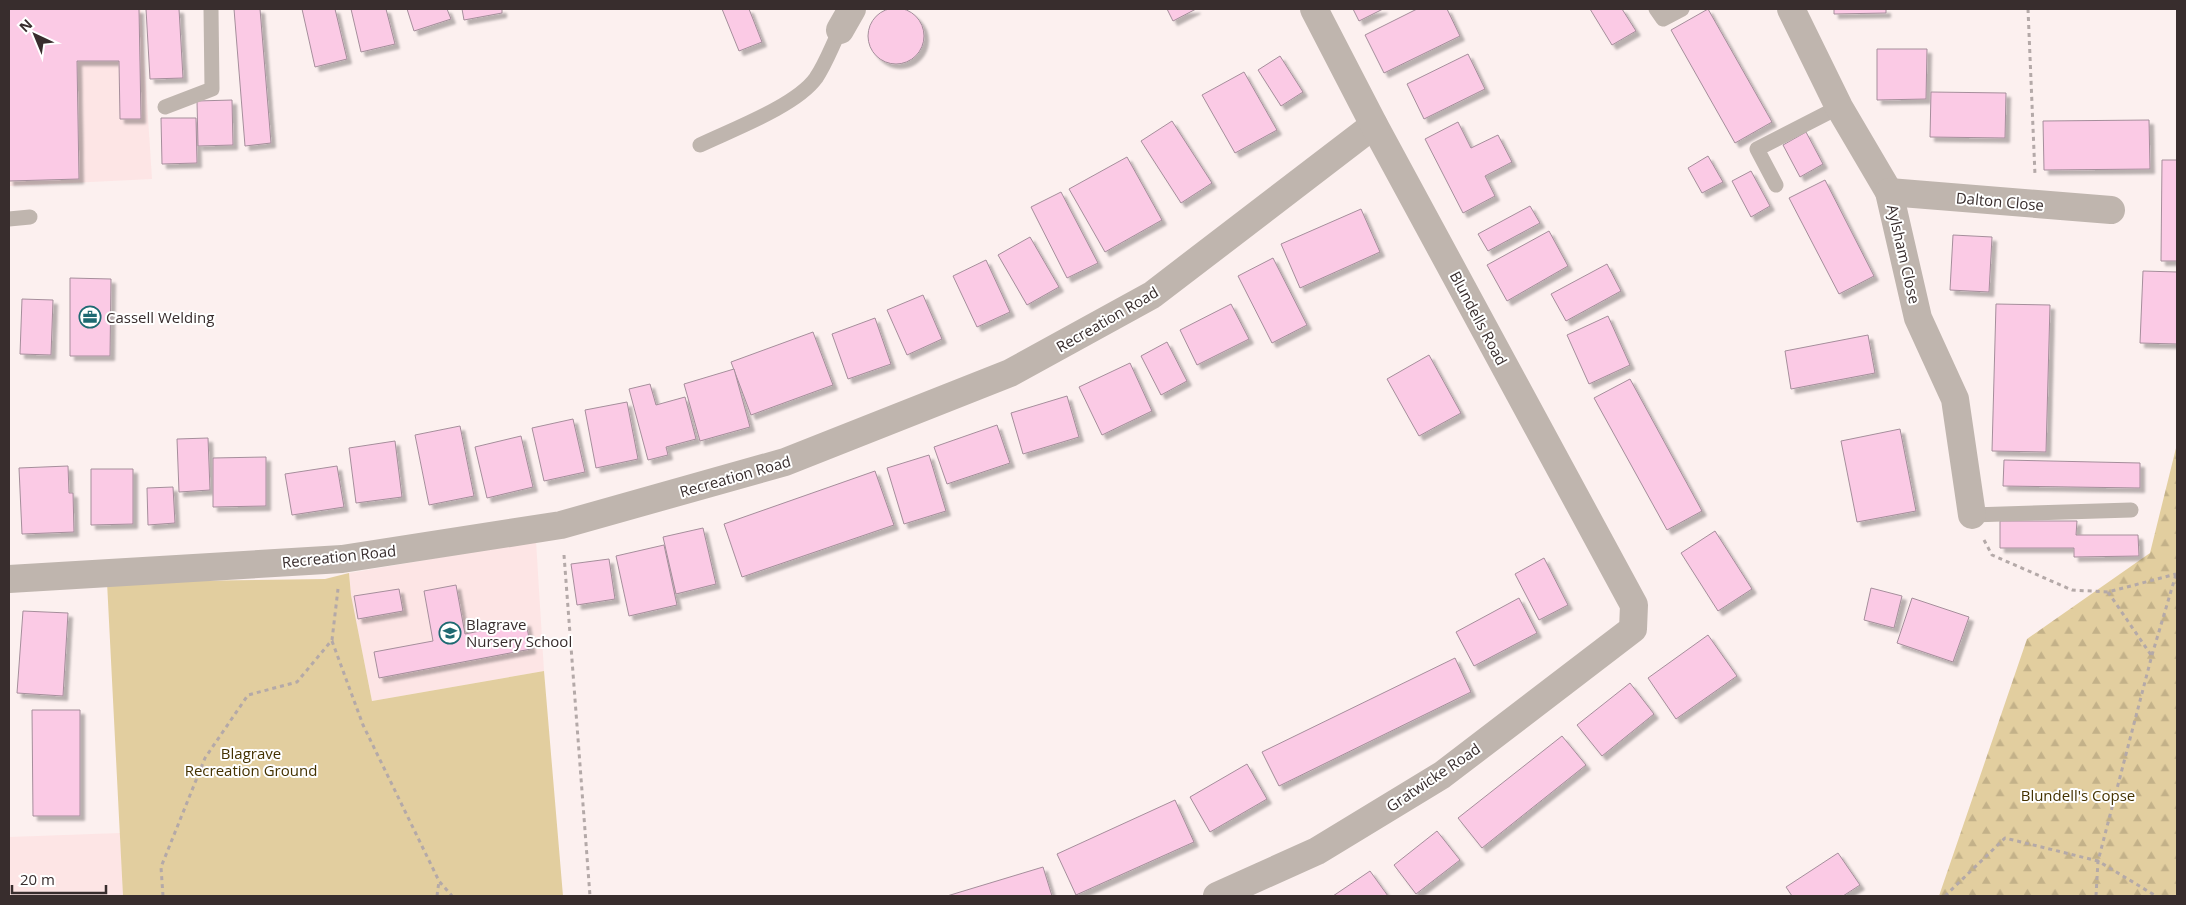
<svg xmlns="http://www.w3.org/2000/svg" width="2186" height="905" viewBox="0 0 2186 905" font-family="'Open Sans',sans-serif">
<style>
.built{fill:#fde5e5}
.forest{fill:url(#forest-firs)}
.park{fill:#e2ce9f}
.building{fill:#fbcae5;stroke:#a58e9b;filter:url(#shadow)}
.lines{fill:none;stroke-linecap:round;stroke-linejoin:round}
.path{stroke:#b4a9a8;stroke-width:3;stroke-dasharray:4 4;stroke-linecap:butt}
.service{stroke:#bfb5ae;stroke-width:15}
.minor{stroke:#bfb5ae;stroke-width:28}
.labels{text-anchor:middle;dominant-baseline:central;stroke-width:4;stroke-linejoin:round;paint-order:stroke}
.street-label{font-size:15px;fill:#382d2d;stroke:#fff}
.poi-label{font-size:15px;fill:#382d2d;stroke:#fff;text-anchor:start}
.park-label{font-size:15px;fill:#443200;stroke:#fff}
</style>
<defs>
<pattern id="forest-firs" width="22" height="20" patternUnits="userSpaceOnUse" patternTransform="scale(1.25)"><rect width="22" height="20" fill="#e2ce9f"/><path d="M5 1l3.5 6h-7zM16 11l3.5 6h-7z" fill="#c3b189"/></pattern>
<filter id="shadow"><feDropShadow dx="4.5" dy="4.5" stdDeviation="1" flood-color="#0004"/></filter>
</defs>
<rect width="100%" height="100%" fill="#fcf0ef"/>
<g class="built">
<path d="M9,9H141L152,179L9,186Z"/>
<path d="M536,541L544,671L372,701L351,595L349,573Z"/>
<path d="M120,833L123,896H9V837Z"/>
</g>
<path class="forest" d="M2177,444V896H1939L2027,639L2150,553Z"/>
<path class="park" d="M349,573L351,595L372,701L544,671L563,896H123L107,582L325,579Z"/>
<g class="building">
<circle cx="896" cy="36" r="28"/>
<path d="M9,9H139L141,119H120L119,61H77L79,179L9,181Z"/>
<path d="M146,9H179L183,78L150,79Z"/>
<path d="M234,9H260L271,143L245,146Z"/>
<path d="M302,9H335L347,59L315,67Z"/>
<path d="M351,9H386L395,44L361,52Z"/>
<path d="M407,9H447L451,19L414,31Z"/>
<path d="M462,9H502V13L464,20Z"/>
<path d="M722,9H749L762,42L739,51Z"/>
<path d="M1167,9H1196L1173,21Z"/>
<path d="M1353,9H1383L1359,21Z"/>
<path d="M1417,9H1447L1460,36L1384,73L1365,35Z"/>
<path d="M1590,9H1622L1636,31L1612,45Z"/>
<path d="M1708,9L1772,122L1735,143L1671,30Z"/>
<path d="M1834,9H1886V13L1834,14Z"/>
<path d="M1877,49H1927L1926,99L1877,100Z"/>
<path d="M1468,54L1485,89L1424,119L1407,84Z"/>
<path d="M1280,56L1303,92L1281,106L1258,70Z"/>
<path d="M1244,72L1277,130L1235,153L1202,95Z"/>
<path d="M1931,92L2006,93L2005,138L1930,137Z"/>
<path d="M232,100L233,145L198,146L197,101Z"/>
<path d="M161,118H196L197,163L162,164Z"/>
<path d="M2149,120L2150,169L2044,170L2043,121Z"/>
<path d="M1172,121L1212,183L1181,203L1141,141Z"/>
<path d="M1458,122L1471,148L1498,135L1512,162L1485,176L1495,196L1463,213L1425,139Z"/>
<path d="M1806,132L1823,164L1800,177L1783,145Z"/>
<path d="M1708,156L1723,182L1702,193L1688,168Z"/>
<path d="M1127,157L1162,220L1105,252L1069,189Z"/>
<path d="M2162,160H2177V261H2161Z"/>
<path d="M1751,171L1770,206L1751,217L1732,181Z"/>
<path d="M1825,180L1874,276L1839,294L1789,198Z"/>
<path d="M1061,192L1098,263L1067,278L1031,207Z"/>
<path d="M1530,206L1540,223L1488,251L1478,234Z"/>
<path d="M1361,209L1380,252L1300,288L1281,244Z"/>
<path d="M1549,231L1568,266L1507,301L1487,265Z"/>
<path d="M1953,235L1992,237L1989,292L1950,290Z"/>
<path d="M1030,237L1059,287L1027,305L998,255Z"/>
<path d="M1273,258L1307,325L1272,343L1238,276Z"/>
<path d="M986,260L1010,312L977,327L953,276Z"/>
<path d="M1607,264L1621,291L1566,321L1551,294Z"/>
<path d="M2143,271L2177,272V344L2140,343Z"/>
<path d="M70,278L111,279L110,356H70Z"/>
<path d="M923,295L942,339L907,355L887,310Z"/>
<path d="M22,299L53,300L51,355L20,354Z"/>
<path d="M1231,304L1249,339L1197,365L1180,330Z"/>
<path d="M1996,304L2050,305L2046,452L1992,451Z"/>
<path d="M1608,316L1630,365L1589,384L1567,335Z"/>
<path d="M875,318L891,364L848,379L832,334Z"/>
<path d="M813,332L833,385L751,415L731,362Z"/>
<path d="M1868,335L1875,373L1791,389L1785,351Z"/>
<path d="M1167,342L1187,381L1161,395L1141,356Z"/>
<path d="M1429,355L1461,413L1419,436L1387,379Z"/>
<path d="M1130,363L1152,411L1102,435L1079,387Z"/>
<path d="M734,369L750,427L700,441L684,384Z"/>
<path d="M1630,379L1702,511L1667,530L1594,398Z"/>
<path d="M650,384L656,405L685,397L696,439L666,447L668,455L648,460L629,389Z"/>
<path d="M1067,396L1079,437L1023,454L1011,413Z"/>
<path d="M627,402L638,459L596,468L585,410Z"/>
<path d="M573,419L585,472L544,481L532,428Z"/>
<path d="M997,425L1010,463L947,484L934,447Z"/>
<path d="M460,426L474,496L429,505L415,435Z"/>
<path d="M1900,429L1916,511L1857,522L1841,441Z"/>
<path d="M521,436L533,487L487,498L475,447Z"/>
<path d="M208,438L210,490L179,492L177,439Z"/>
<path d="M395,441L402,497L356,503L349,448Z"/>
<path d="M929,455L946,511L904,524L887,468Z"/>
<path d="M266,457V506L213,507V458Z"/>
<path d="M2004,460L2140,463V488L2003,486Z"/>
<path d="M68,466L69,493H73L74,532L22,534L19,468Z"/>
<path d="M337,466L344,507L292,515L285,474Z"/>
<path d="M91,469H133V524L91,525Z"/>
<path d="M875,471L894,525L742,577L724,524Z"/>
<path d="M173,487L175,523L148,525L147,488Z"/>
<path d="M2000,521H2077L2076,535H2138L2139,556L2074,557V548H2000Z"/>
<path d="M703,528L716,584L676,594L663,537Z"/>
<path d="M1715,531L1752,589L1718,611L1681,553Z"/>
<path d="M664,545L677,605L629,616L616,556Z"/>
<path d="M1544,558L1568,605L1539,620L1515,574Z"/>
<path d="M609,559L615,599L577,605L571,564Z"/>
<path d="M456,585L465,634L526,622L531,649L379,678L374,652L433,641L424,591Z"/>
<path d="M1871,588L1902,596L1894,628L1864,620Z"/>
<path d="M399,589L403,611L358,619L354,596Z"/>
<path d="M1519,598L1537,633L1474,666L1456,632Z"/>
<path d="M1912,598L1969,617L1953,662L1897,643Z"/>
<path d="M23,611L68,613L63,696L17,693Z"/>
<path d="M1708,635L1737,676L1676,719L1648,678Z"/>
<path d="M1455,658L1471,692L1279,786L1262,752Z"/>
<path d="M1630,683L1654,714L1602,756L1577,725Z"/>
<path d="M32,710H80V816H33Z"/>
<path d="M1562,736L1586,765L1482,848L1458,818Z"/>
<path d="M1247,764L1267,799L1210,832L1190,797Z"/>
<path d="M1175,800L1194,842L1076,895L1057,854Z"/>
<path d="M1437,831L1460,860L1416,894L1394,865Z"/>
<path d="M1838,853L1860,885L1843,896H1792L1786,887Z"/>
<path d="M1043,867L1052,896H947Z"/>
<path d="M1370,871L1388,896H1333Z"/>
</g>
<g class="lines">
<g class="path">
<path d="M2028,9L2035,175"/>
<path d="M1984,540L1992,555L2072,590L2108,592L2176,574"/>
<path d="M564,555L590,896"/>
<path d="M2108,592L2151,655"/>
<path d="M332,641L363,725L439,881L452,896"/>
<path d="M163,896L161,867L205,758L248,695L297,682L332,640L338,589"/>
<path d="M437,896L439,881"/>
<path d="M1945,896L2005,838L2098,861L2152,655L2177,571"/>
<path d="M2096,896L2098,861L2156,896"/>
</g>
<g class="service">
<path d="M1656,9L1663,19L1682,9"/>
<path d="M165,107L212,89L211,9"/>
<path d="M700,145C731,130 796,106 816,78C826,63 832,46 840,30"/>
<path d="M1776,185L1757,149L1839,107"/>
<path d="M9,219L30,217"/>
<path d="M1972,515L2131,510"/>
</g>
<g class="minor">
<path d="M1791,9L1839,107L1889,192L1918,318L1955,399L1972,515"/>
<path d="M840,30L852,9"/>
<path d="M1889,192L2111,210"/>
<path d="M9,579L342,559L561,525L785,462L1010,373L1152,295L1374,125"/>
<path d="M1217,896L1317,851L1442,775L1633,629L1634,605L1374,125L1314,9"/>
</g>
</g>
<defs>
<g id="office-ring" transform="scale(1.125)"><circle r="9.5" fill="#fff" stroke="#1e6972" stroke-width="1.5"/><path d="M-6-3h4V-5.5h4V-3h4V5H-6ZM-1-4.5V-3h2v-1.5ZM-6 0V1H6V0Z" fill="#1e6972"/></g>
<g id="school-ring" transform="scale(1.125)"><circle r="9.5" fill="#fff" stroke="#1e6972" stroke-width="1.5"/><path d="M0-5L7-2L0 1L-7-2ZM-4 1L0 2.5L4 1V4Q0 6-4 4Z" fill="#1e6972"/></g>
</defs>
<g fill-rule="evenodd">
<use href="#office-ring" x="90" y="317"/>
<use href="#school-ring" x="450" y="633"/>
</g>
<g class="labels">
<g class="street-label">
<text transform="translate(2000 201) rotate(5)">Dalton Close</text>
<text transform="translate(1904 254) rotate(77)">Aylsham Close</text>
<text transform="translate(1479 318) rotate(62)">Blundells Road</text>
<text transform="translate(1107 319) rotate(-30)">Recreation Road</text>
<text transform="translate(735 476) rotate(-16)">Recreation Road</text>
<text transform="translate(339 556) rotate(-6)">Recreation Road</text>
<text transform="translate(1433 777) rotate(-34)">Gratwicke Road</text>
</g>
<g class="poi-label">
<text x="106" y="317">Cassell Welding</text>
<text x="466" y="624">Blagrave<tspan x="466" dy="17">Nursery School</tspan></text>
</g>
<g class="park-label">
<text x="251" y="753">Blagrave<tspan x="251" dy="17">Recreation Ground</tspan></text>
<text x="2078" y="795">Blundell's Copse</text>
</g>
</g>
<rect width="2186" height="905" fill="none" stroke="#382d2d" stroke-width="20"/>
<g transform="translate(35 35) rotate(316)" stroke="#ffffff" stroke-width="4" paint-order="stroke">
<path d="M0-4L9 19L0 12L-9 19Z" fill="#382d2d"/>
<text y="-8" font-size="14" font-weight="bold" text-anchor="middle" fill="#382d2d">N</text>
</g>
<path d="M12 885v8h94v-8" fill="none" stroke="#382d2d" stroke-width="2.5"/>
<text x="20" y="885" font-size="15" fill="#382d2d" stroke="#ffffff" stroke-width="4" paint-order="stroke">20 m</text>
</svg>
